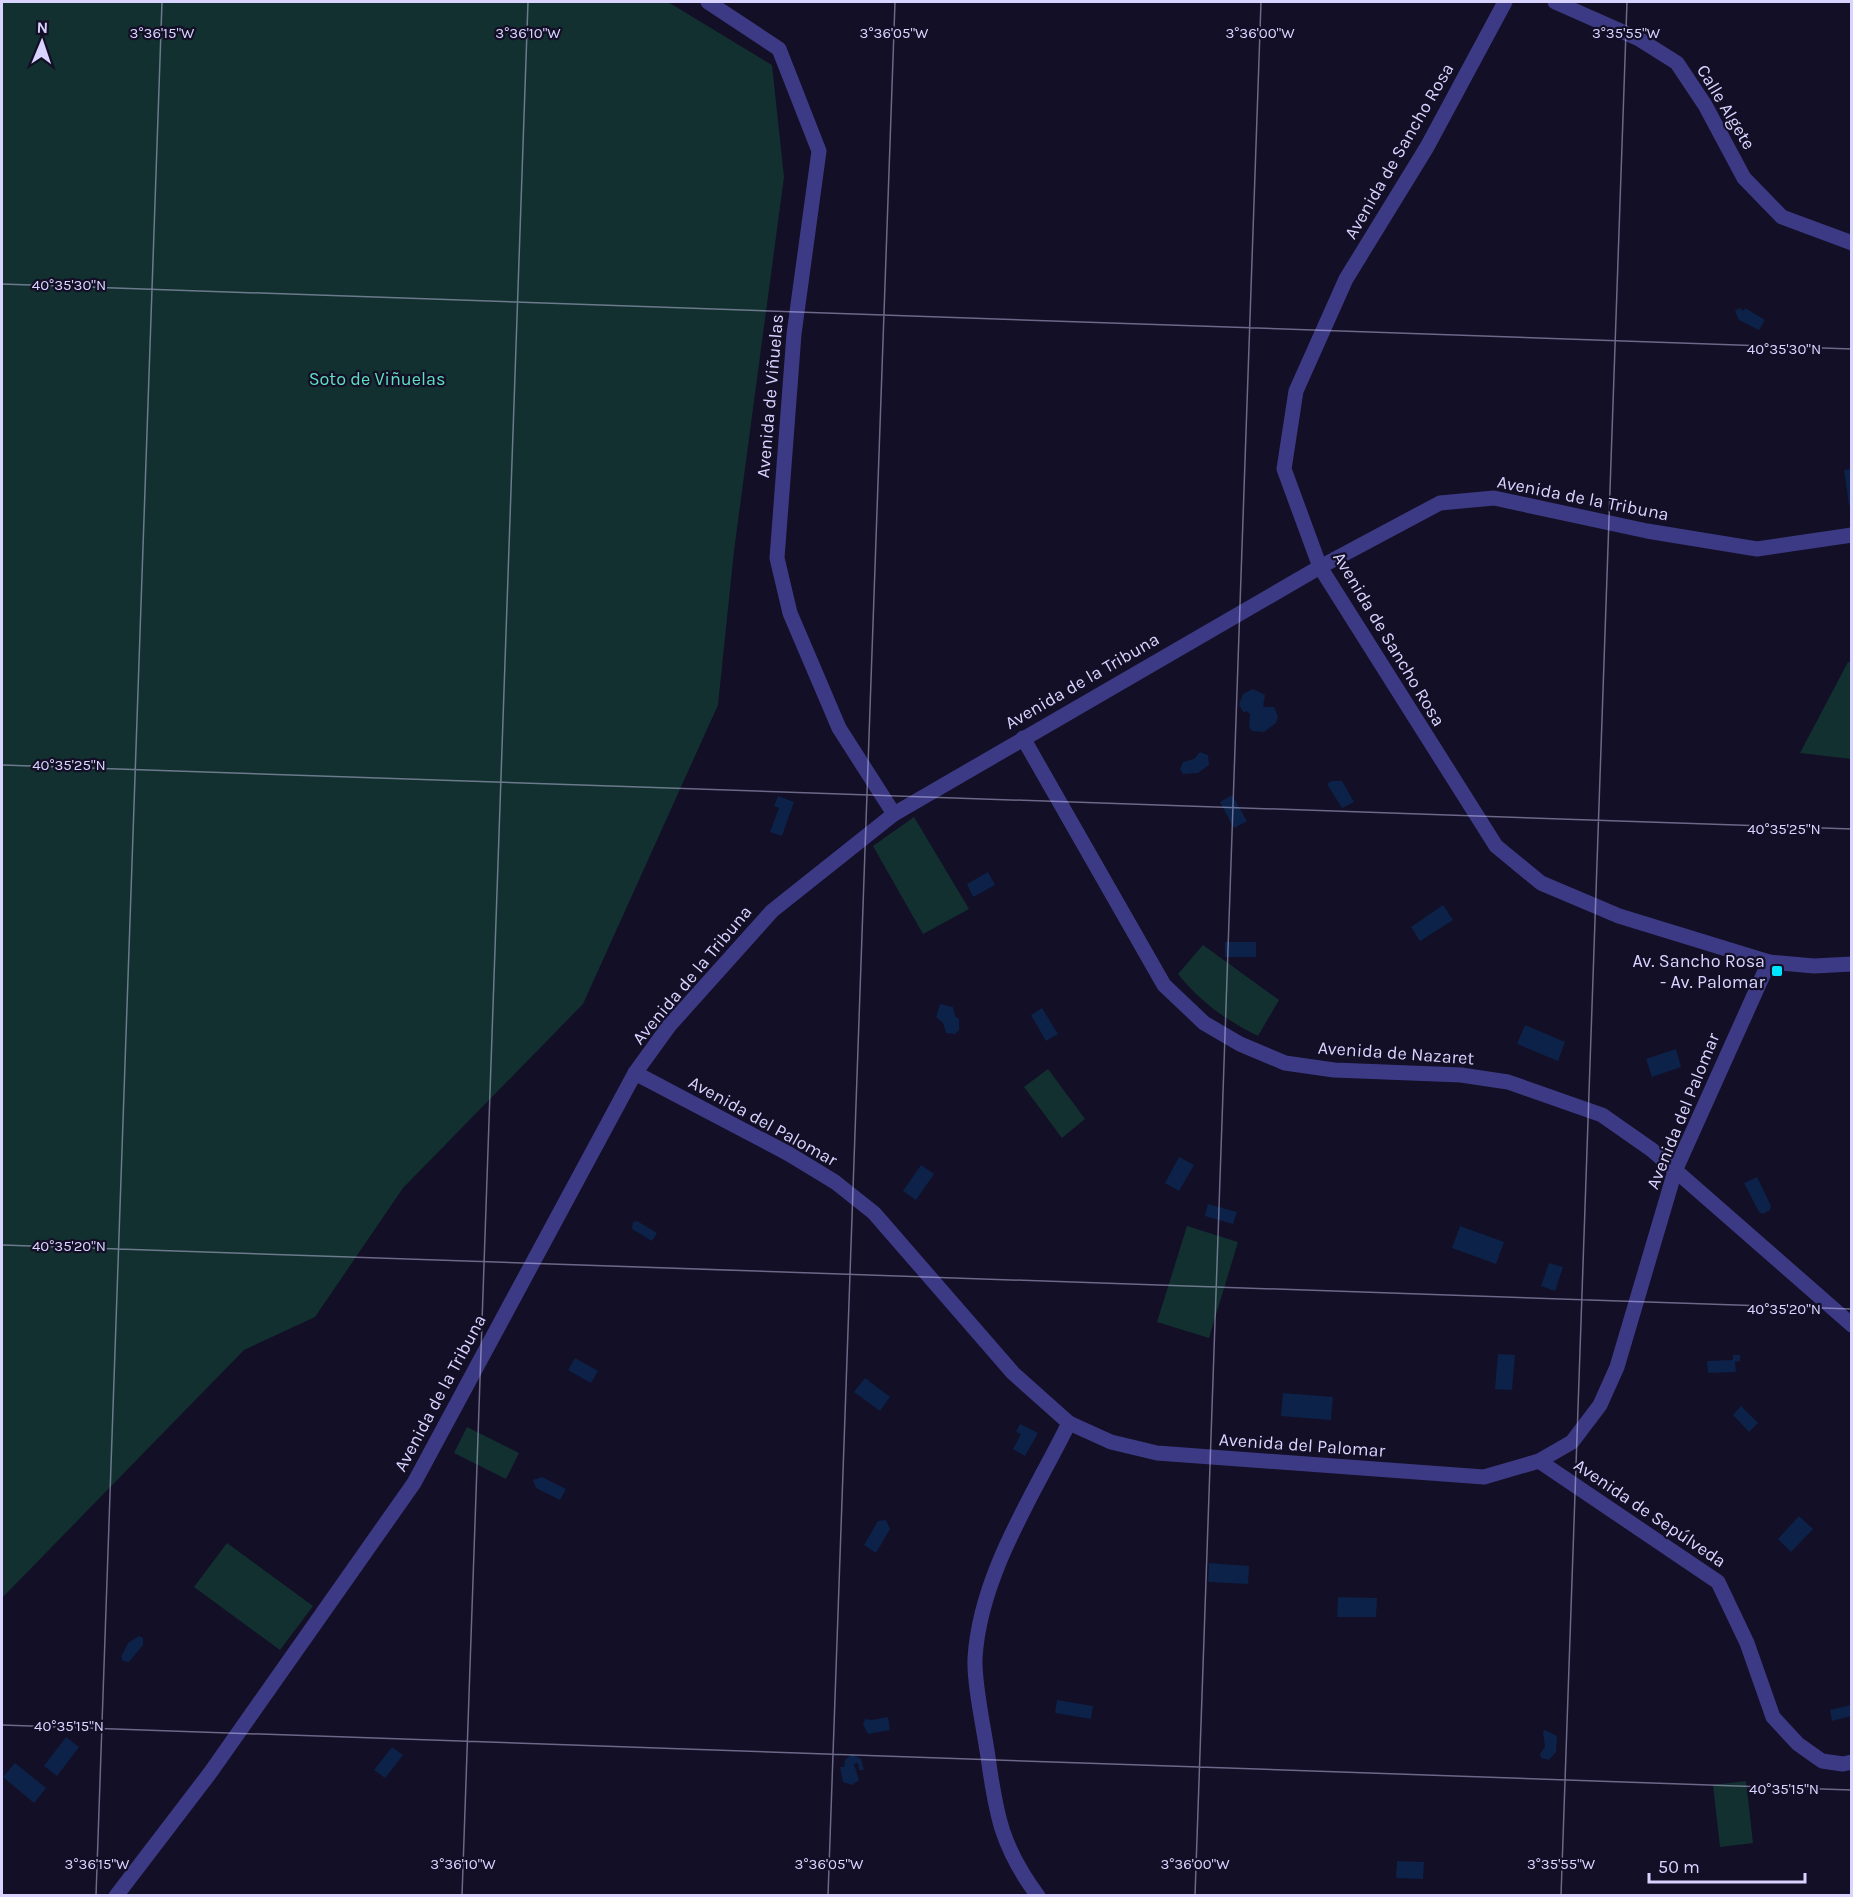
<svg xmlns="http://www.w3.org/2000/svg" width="1853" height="1897" viewBox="0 0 1853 1897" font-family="Karla,sans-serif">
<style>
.green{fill:#12302f}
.water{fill:#0c2248}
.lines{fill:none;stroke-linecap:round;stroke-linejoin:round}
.street{stroke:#3d3a85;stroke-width:15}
.ticks{fill:none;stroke:#d9d4ff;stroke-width:1.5;stroke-opacity:0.45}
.poi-dot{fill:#00e5ff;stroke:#130f26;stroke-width:2}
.labels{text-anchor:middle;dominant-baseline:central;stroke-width:4.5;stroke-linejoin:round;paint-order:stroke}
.street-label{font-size:18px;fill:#d9d4ff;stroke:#130f26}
.park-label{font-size:18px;fill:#5fe0c0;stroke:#130f26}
.poi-label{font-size:18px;fill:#d9d4ff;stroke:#130f26;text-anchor:end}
.ticks-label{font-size:15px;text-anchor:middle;fill:#d9d4ff;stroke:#130f26;stroke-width:4.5;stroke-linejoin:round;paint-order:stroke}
</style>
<rect width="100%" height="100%" fill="#130f26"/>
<g class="green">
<path d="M2,2H668L772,65L784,177L734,551L718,705L583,1004L403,1188L315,1317L244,1350L2,1598Z"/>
<path d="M1848,662L1852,663L1851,759L1800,753Z"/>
<path d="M914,817L969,909L923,934L873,846Z"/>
<path d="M1203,945L1279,1000L1258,1036C1226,1020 1200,1002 1178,974Z"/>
<path d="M1048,1069L1085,1119L1062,1138L1024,1087Z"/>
<path d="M1187,1226L1238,1242L1209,1338L1157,1322Z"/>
<path d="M467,1427L519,1453L506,1479L454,1453Z"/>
<path d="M227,1543L313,1606L280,1650L194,1587Z"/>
<path d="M1746,1781L1753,1843L1720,1847L1713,1785Z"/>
</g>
<g class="water">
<path d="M1739,308L1744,311L1745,308L1765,320L1759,330L1739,320L1735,311Z"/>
<path d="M1851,469V505H1849L1844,470Z"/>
<path d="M1253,689L1265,695L1263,707H1274L1278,717L1276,723L1264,732L1252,731L1249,727L1250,714L1246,711L1244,713L1239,705L1243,694Z"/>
<path d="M1200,752L1208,755L1209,765L1198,773L1183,774L1180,769L1183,762L1194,759Z"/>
<path d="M1332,781H1342L1354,802L1342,808L1327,784Z"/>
<path d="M1232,795L1247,821L1234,828L1220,802Z"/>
<path d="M778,796L794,802L782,836L770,832L779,808L774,806Z"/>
<path d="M988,872L995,885L973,897L967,884Z"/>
<path d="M1443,905L1453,920L1420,941L1411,927Z"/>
<rect x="1225" y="942" width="31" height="15"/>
<path d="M940,1004L953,1007L955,1016L959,1019V1030L955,1034L946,1033L943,1023L936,1017Z"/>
<path d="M1042,1008L1058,1034L1046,1041L1031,1015Z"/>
<path d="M1525,1025L1565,1042L1558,1061L1517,1044Z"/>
<path d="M1676,1049L1681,1067L1652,1077L1646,1059Z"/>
<path d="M1179,1157L1194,1165L1179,1191L1165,1183Z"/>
<path d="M921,1165L934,1174L916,1200L903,1191Z"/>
<path d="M1757,1177L1771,1206L1770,1210L1763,1214L1759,1212L1744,1183Z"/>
<path d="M1208,1204L1237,1212L1233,1224L1205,1216Z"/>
<path d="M637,1221L657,1233L652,1241L632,1229L633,1222Z"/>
<path d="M1460,1226L1504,1242L1496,1264L1452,1248Z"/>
<path d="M1549,1263L1563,1267L1555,1291L1541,1286Z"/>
<path d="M1498,1354L1515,1355L1512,1390L1495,1389Z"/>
<path d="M1733,1355H1740V1361L1735,1362L1736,1372L1708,1373L1707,1361L1733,1360Z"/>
<path d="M575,1358L598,1371L591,1383L568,1370Z"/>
<path d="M865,1378L890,1397L880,1411L854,1392Z"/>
<path d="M1283,1393L1333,1397L1331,1420L1281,1416Z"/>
<path d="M1741,1406L1758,1423L1749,1432L1733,1415Z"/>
<path d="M1020,1424L1038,1433L1025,1456L1013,1449L1021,1434L1016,1432Z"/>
<path d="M542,1477L566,1489L560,1500L536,1488L533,1480Z"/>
<path d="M1799,1516L1813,1529L1791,1552L1778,1539Z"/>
<path d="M886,1520L890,1529L876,1553L864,1545L878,1521Z"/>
<path d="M1209,1563L1249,1566L1248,1584L1208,1582Z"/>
<path d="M1338,1597L1377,1598L1376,1617H1337Z"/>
<path d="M139,1636L143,1638V1645L129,1662L123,1661L121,1657L128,1643Z"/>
<path d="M1057,1700L1093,1706L1091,1719L1055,1713Z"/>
<path d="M1851,1705V1716L1832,1721L1830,1710Z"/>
<path d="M888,1717L890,1730L868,1734L863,1724L865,1719L872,1720Z"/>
<path d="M1545,1730L1557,1736L1556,1752L1549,1760L1541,1758L1540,1754L1545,1747L1543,1732Z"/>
<path d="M66,1737L79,1747L57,1776L44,1766Z"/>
<path d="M392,1747L403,1755L385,1778L374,1770Z"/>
<path d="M852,1754L861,1759L864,1770H859L858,1763L854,1764L859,1780L852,1785L843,1782L840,1767H844L845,1760Z"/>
<path d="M15,1763L46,1788L34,1803L3,1777Z"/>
<path d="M1397,1861L1424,1862L1423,1879L1396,1878Z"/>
</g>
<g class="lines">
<g class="street">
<path d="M708,2L779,49L819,151L794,334L777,558L790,613L839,728L894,814"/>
<path d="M1505,2L1427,147L1346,279L1296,391L1284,469L1320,567L1496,846L1541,883L1619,916L1769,962L1814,966L1852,964"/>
<path d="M1555,2L1639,39L1677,63L1705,105L1744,178L1782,217L1852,243"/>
<path d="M1023,738L1164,985L1204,1023L1240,1044L1285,1063L1334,1070L1461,1075L1508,1082L1602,1115L1652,1150L1852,1325"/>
<path d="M635,1073L789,1154L835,1182L874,1213L1013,1373L1069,1423L1111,1442L1157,1453L1484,1477L1539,1461L1572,1442L1600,1405L1617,1367L1675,1171L1769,962"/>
<path d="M1539,1461L1718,1582L1747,1643L1773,1717L1798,1744L1822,1761L1843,1764L1852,1762"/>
<path d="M116,1896L210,1773L414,1483L635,1073L669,1026L772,911L894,814L1320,567L1440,503L1494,498L1647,531L1757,549L1852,535"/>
<path d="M1038,1896C1002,1848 996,1815 988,1757C984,1728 974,1686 975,1658C980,1575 1033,1496 1069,1423"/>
</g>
</g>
<path class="ticks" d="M2,284L1852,349M2,765L1852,829M2,1245L1852,1309M2,1725L1852,1790M96,1896L162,2M462,1896L528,2M828,1896L895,2M1195,1896L1261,2M1561,1896L1627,2"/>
<rect class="poi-dot" x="1771" y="965" width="12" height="12" rx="3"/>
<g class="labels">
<g class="street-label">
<text transform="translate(1726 107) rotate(59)">Calle Algete</text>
<text transform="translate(1399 151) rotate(-60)">Avenida de Sancho Rosa</text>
<text transform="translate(770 396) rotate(-85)">Avenida de Viñuelas</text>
<text transform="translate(1583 498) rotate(11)">Avenida de la Tribuna</text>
<text transform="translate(1389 639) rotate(59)">Avenida de Sancho Rosa</text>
<text transform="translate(1082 681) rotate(-30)">Avenida de la Tribuna</text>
<text transform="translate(692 975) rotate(-50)">Avenida de la Tribuna</text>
<text transform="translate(1396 1053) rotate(4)">Avenida de Nazaret</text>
<text transform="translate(1683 1111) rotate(-68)">Avenida del Palomar</text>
<text transform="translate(763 1121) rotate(29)">Avenida del Palomar</text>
<text transform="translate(440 1393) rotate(-62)">Avenida de la Tribuna</text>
<text transform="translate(1302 1445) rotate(4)">Avenida del Palomar</text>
<text transform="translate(1650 1513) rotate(34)">Avenida de Sepúlveda</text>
</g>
<g class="park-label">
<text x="377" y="379">Soto de Viñuelas</text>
</g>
<g class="poi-label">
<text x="1765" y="961">Av. Sancho Rosa<tspan x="1765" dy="21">- Av. Palomar</tspan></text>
</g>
</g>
<g class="ticks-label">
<text x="162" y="38">3°36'15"W</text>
<text x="528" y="38">3°36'10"W</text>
<text x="894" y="38">3°36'05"W</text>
<text x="1260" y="38">3°36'00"W</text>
<text x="1626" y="38">3°35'55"W</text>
<text x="69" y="290">40°35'30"N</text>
<text x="1784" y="354">40°35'30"N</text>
<text x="69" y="770">40°35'25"N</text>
<text x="1784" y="834">40°35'25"N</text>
<text x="69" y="1251">40°35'20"N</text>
<text x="1784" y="1314">40°35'20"N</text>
<text x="69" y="1731">40°35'15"N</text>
<text x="1784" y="1794">40°35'15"N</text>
<text x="97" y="1869">3°36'15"W</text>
<text x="463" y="1869">3°36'10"W</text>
<text x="829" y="1869">3°36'05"W</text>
<text x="1195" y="1869">3°36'00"W</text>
<text x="1561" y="1869">3°35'55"W</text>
</g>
<rect width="1853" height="1897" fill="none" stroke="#d9d4ff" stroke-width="6"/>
<g transform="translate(42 42) rotate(2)" stroke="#130f26" stroke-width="4.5" paint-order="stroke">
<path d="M0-4.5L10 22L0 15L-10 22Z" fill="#d9d4ff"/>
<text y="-9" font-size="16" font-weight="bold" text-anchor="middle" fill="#d9d4ff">N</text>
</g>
<path d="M1649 1873v9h156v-9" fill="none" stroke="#d9d4ff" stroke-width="3"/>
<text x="1658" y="1873" font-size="18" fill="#d9d4ff" stroke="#130f26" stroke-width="4.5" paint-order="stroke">50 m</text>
</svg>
